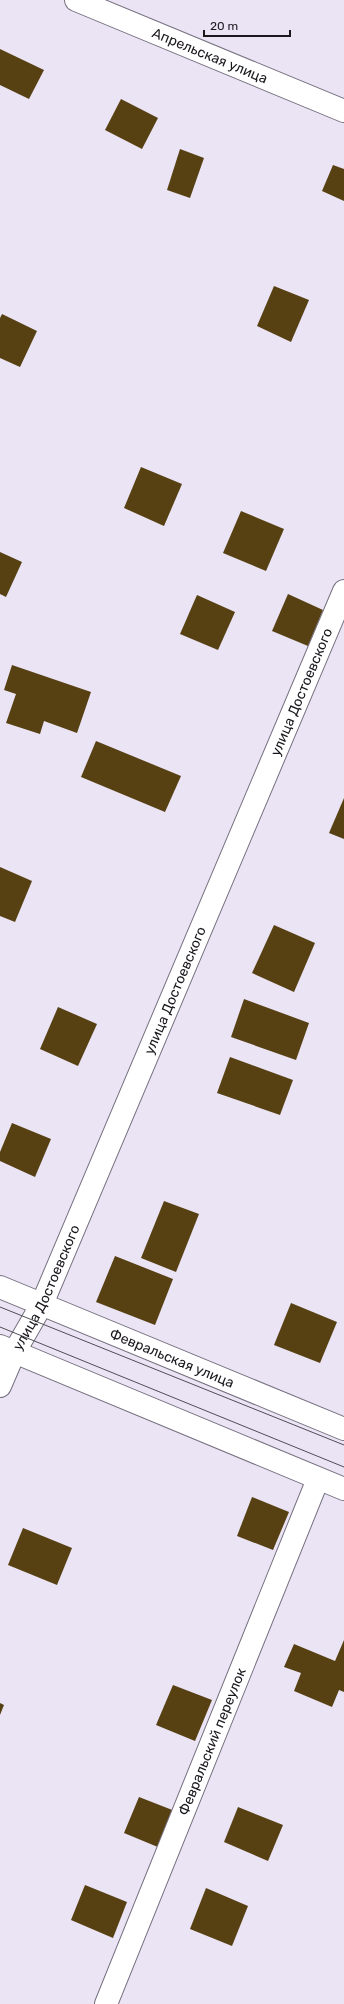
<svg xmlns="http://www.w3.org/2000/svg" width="344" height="2004" viewBox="0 0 344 2004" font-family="Rubik,sans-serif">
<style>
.building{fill:#574113}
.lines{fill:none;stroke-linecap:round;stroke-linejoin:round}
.street-casing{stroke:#76707f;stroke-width:24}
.secondary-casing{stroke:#76707f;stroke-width:24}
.street{stroke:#fff;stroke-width:22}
.secondary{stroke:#fff;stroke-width:22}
.tram{stroke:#514d56;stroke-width:1}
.labels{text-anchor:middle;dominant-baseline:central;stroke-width:4;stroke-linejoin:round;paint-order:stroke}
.street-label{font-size:14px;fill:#1a171d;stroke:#ebe4f5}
</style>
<rect width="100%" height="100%" fill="#ebe4f5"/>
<g class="building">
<path d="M0,49L44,70L29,99L0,85Z"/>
<path d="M121,99L158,118L142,149L105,130Z"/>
<path d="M180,149L204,158L190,198L167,190Z"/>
<path d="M333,165L344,169V201L322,191Z"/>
<path d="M274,286L309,300L291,342L257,326Z"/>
<path d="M2,314L37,331L20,367L0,358V318Z"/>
<path d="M141,467L182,484L164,526L124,508Z"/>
<path d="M241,511L284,529L266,571L223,553Z"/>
<path d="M0,552L22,562L6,597L0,594Z"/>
<path d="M288,594L323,610L308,646L272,631Z"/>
<path d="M197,595L235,612L218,650L180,634Z"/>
<path d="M12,665L91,692L77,733L44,721L40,734L6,723L16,694L4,690Z"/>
<path d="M96,741L181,776L165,812L81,777Z"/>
<path d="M344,798V839L329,833Z"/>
<path d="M0,867L32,881L15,922L0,916Z"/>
<path d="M274,925L315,943L294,992L252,973Z"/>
<path d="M244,999L309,1023L296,1060L231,1037Z"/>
<path d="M58,1007L97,1024L78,1066L40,1049Z"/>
<path d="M230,1057L293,1080L280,1115L217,1093Z"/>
<path d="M12,1123L51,1139L35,1177L0,1161V1152Z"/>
<path d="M164,1201L199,1214L176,1272L141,1258Z"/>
<path d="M115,1256L173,1279L155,1325L96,1302Z"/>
<path d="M291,1303L337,1322L320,1363L274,1345Z"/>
<path d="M252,1497L289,1512L273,1550L237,1536Z"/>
<path d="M23,1528L72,1548L57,1585L8,1565Z"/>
<path d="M344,1640V1692L339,1690L332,1707L294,1691L301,1673L284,1667L294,1644L335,1661Z"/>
<path d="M173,1685L212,1700L195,1741L156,1725Z"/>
<path d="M0,1703L4,1705L0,1715Z"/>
<path d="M139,1797L180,1813L165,1850L124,1833Z"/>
<path d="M238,1807L283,1825L268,1861L224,1842Z"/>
<path d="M85,1885L127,1902L113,1938L71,1920Z"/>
<path d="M206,1888L248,1906L232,1946L190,1929Z"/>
</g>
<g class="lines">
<g class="street-casing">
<g id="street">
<path id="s1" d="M0,1287L344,1429"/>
<path d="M0,1346L344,1489"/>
<path id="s2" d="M0,1386L15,1351L42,1304L344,591"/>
<path id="s3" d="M106,2004L318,1479"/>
</g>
</g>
<g class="secondary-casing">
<g id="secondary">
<path id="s4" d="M76,0L344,111"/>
</g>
</g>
<use href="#street" class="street"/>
<use href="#secondary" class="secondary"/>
<g class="tram">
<path d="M0,1307L344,1445"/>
<path d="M0,1327L344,1467"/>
</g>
</g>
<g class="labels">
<g class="street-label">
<text stroke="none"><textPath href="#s4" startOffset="145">Апрельская улица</textPath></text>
<text stroke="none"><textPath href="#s2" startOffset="757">улица Достоевского</textPath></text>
<text stroke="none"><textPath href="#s2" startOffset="433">улица Достоевского</textPath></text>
<text stroke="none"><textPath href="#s2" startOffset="109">улица Достоевского</textPath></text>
<text stroke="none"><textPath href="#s1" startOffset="186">Февральская улица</textPath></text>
<text stroke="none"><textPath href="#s3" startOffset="283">Февральский переулок</textPath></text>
</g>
</g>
<path d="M204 30v6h86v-6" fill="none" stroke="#1a171d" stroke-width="2"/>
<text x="210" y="30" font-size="12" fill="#1a171d" stroke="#ebe4f5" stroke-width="3" paint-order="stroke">20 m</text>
</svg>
